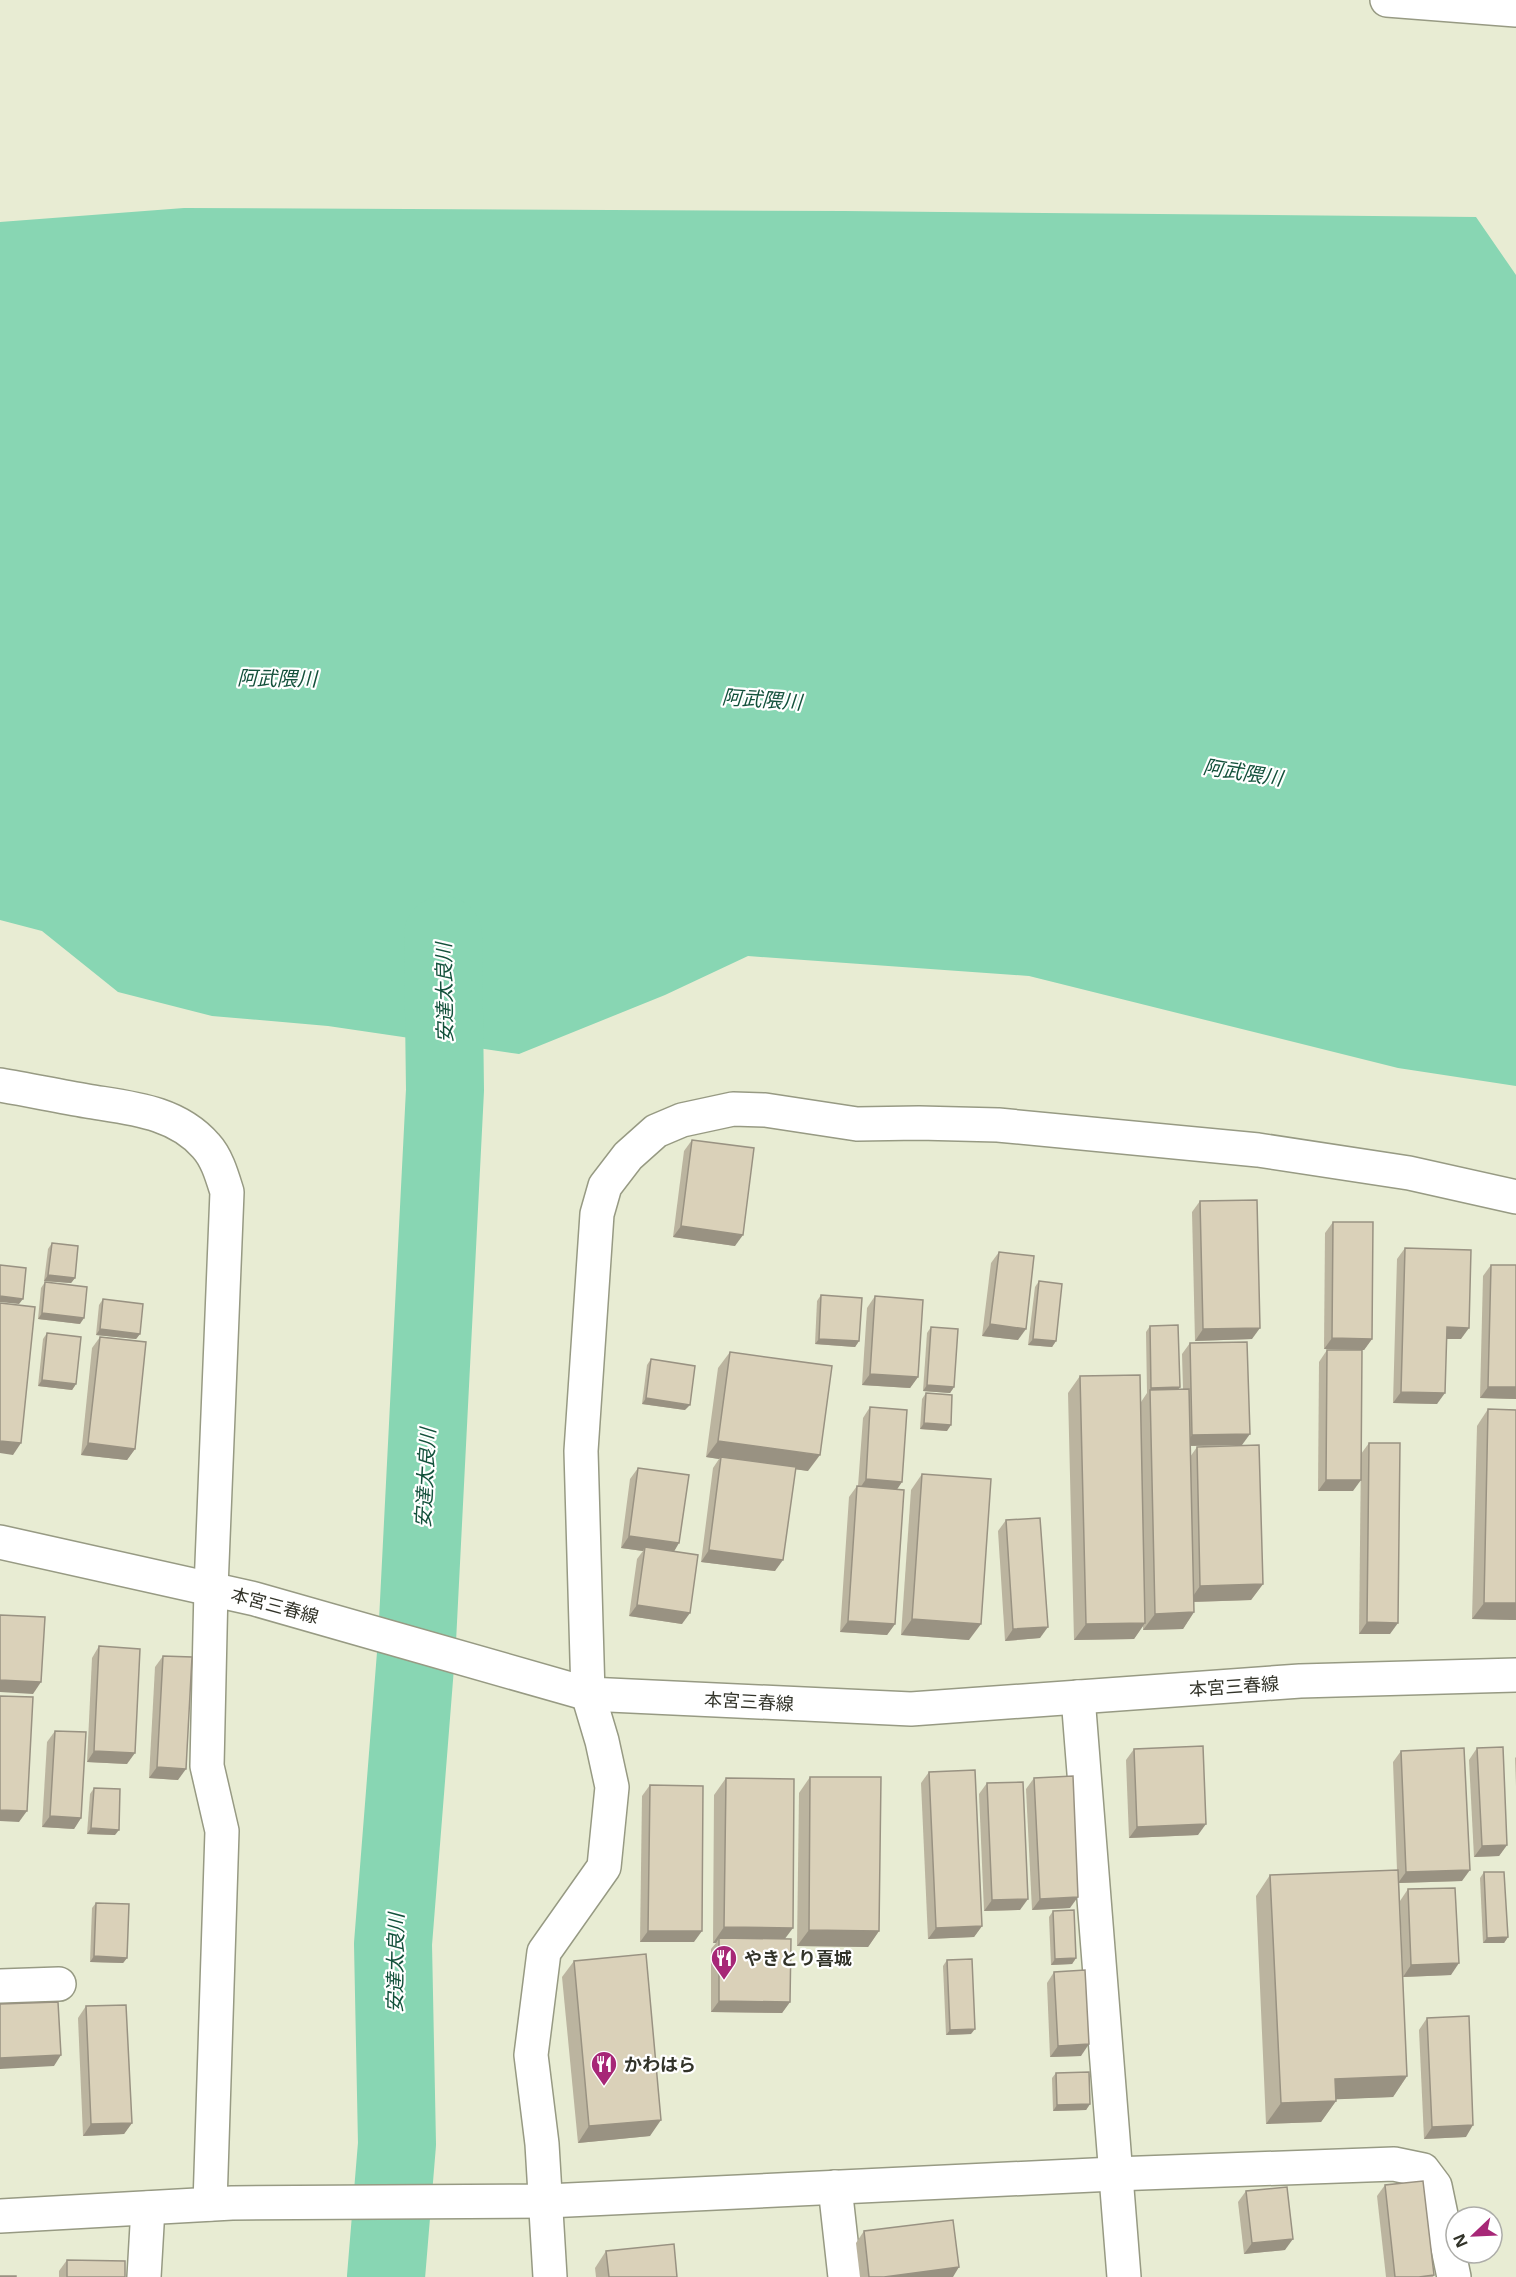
<svg xmlns="http://www.w3.org/2000/svg" width="1516" height="2277" viewBox="0 0 1516 2277" font-family="'Noto Sans','Noto Sans JP',sans-serif">
<style>
.water{fill:#88d6b3}
.lines{fill:none;stroke-linecap:round;stroke-linejoin:round}
.river{stroke:#88d6b3;stroke-width:78}
.minor-casing{stroke:#979a83;stroke-width:36}
.tertiary-casing{stroke:#979a83;stroke-width:36}
.primary-casing{stroke:#979a83;stroke-width:36}
.minor{stroke:#fff;stroke-width:33}
.tertiary{stroke:#fff;stroke-width:33}
.primary{stroke:#fff;stroke-width:33}
.wall{fill:#bbb49f}
.shaded-wall{fill:#999282}
.building{fill:#dad1b9;stroke:#999282;stroke-width:1.5}
.labels{text-anchor:middle;dominant-baseline:central;stroke-width:4.5;stroke-linejoin:round;paint-order:stroke}
.street-label{font-size:18px;fill:#323329;stroke:#fff}
.poi-label{font-size:18px;font-weight:bold;fill:#323329;stroke:#fff;text-anchor:start}
.water-label{font-size:20px;font-style:italic;fill:#13513b;stroke:#fff}
</style>
<rect width="100%" height="100%" fill="#e8ecd3"/>
<path class="water" d="M184,208L844,211L1476,217L1516,275V1086L1398,1068L1029,976L748,956L665,995L519,1054L328,1026L212,1016L118,992L42,931L0,920V222Z"/>
<g class="lines">
<path class="river" d="M386,2277L397,2144L393,1944L417,1641L445,1090L443,935"/>
<g class="minor-casing">
<g id="minor">
<path d="M1387,0L1516,10"/>
<path d="M0,1085C29,1090 58,1096 87,1101C129,1108 176,1111 206,1146C217,1158 222,1176 227,1192L211,1588L207,1766L222,1831L210,2204"/>
<path d="M0,1986L59,1984"/>
<path d="M1114,2174L1394,2164L1423,2170L1435,2186L1454,2277"/>
<path d="M835,2187L845,2277"/>
<path d="M144,2277L148,2208"/>
<path d="M550,2277L542,2144L531,2055L544,1952L604,1867L612,1787L602,1741L588,1694L581,1451L597,1214L605,1186L628,1156L656,1131L682,1120L733,1109L765,1110L857,1124L919,1123L998,1125L1258,1150L1409,1173L1516,1197"/>
</g>
</g>
<g class="tertiary-casing">
<g id="tertiary">
<path d="M1078,1697L1124,2277"/>
<path d="M0,2216L232,2203L547,2201L1114,2174"/>
</g>
</g>
<g class="primary-casing">
<path id="primary" d="M0,1542L255,1599L588,1694L911,1709L1300,1681L1516,1675"/>
</g>
<use href="#minor" class="minor"/>
<use href="#tertiary" class="tertiary"/>
<use href="#primary" class="primary"/>
</g>
<g class="wall">
<path d="M692,1140L735,1246L673,1237L684,1151Z"/>
<path d="M1200,1201L1252,1339L1195,1341L1192,1212Z"/>
<path d="M1333,1222L1372,1339L1364,1350L1324,1349L1325,1233Z"/>
<path d="M52,1243L75,1278L71,1283L44,1281L48,1249Z"/>
<path d="M1405,1248L1461,1339H1447L1437,1404L1393,1403L1397,1259Z"/>
<path d="M999,1252L1018,1340L982,1336L991,1263Z"/>
<path d="M1491,1265H1516V1399L1480,1398L1483,1276Z"/>
<path d="M1039,1281L1056,1341L1052,1347L1028,1345L1035,1287Z"/>
<path d="M45,1282L80,1324L38,1319L41,1288Z"/>
<path d="M821,1295L859,1341L855,1347L815,1344L817,1301Z"/>
<path d="M875,1296L918,1377L910,1388L862,1385L867,1308Z"/>
<path d="M103,1299L140,1334L136,1339L96,1335L99,1305Z"/>
<path d="M1150,1326L1180,1387L1178,1389H1183L1182,1354L1190,1343L1242,1445L1190,1446V1457L1197,1447L1263,1584L1251,1600L1194,1602V1612L1183,1629L1143,1630V1626L1134,1639L1074,1640L1068,1393L1080,1376L1141,1402L1147,1393L1146,1332Z"/>
<path d="M931,1327L954,1387L950,1393L923,1391L927,1333Z"/>
<path d="M47,1333L76,1384L72,1390L38,1386L43,1339Z"/>
<path d="M100,1337L135,1449L127,1460L81,1455L92,1348Z"/>
<path d="M1327,1350L1353,1491H1318L1319,1362Z"/>
<path d="M730,1352L808,1471L795,1469L775,1571L701,1562L713,1468L719,1459L706,1457L718,1368Z"/>
<path d="M651,1359L685,1410L642,1404L647,1365Z"/>
<path d="M926,1393L947,1431L920,1429L922,1399Z"/>
<path d="M870,1407L897,1489L895,1624L887,1635L840,1632L849,1497L857,1486H858L863,1418Z"/>
<path d="M1488,1409L1516,1410V1620L1472,1619L1477,1426Z"/>
<path d="M1369,1443L1390,1634H1359L1361,1454Z"/>
<path d="M638,1468L674,1552L682,1624L629,1616L637,1559L643,1551L621,1548L630,1479Z"/>
<path d="M922,1474L969,1640L901,1635L911,1490Z"/>
<path d="M1006,1520L1040,1638L1005,1641L998,1531Z"/>
<path d="M99,1646L127,1764L87,1762L92,1658Z"/>
<path d="M163,1656L178,1780L149,1778L155,1667Z"/>
<path d="M55,1731L81,1818L74,1829L42,1827L47,1742Z"/>
<path d="M1477,1748L1507,1845L1499,1856L1474,1857L1469,1760Z"/>
<path d="M1134,1749L1198,1835L1129,1838L1126,1760Z"/>
<path d="M1401,1751L1462,1881L1399,1883L1407,2076L1393,2097L1336,2099V2101L1321,2122L1266,2124L1256,1896L1270,1875L1397,1870L1393,1762Z"/>
<path d="M1516,1757V1786L1515,1758Z"/>
<path d="M929,1772L982,1926L974,1937L928,1939L921,1783Z"/>
<path d="M810,1777L879,1931L868,1947L797,1946L799,1793Z"/>
<path d="M726,1778L785,1939L790,2002L782,2013L711,2012V1949L716,1943H713L714,1795Z"/>
<path d="M1034,1778L1070,1908L1032,1910L1026,1789Z"/>
<path d="M987,1783L1020,1910L984,1911L979,1794Z"/>
<path d="M650,1785L694,1942H640L642,1796Z"/>
<path d="M94,1788L115,1835L87,1834L90,1794Z"/>
<path d="M1484,1872L1508,1937L1504,1943H1483L1480,1878Z"/>
<path d="M1408,1889L1451,1975L1403,1977L1400,1901Z"/>
<path d="M96,1903L127,1958L123,1963L90,1962L92,1908Z"/>
<path d="M1053,1911L1076,1958L1072,1964L1051,1965L1049,1917Z"/>
<path d="M947,1960L971,2034L946,2035L943,1966Z"/>
<path d="M574,1961L650,2136L578,2143L562,1977Z"/>
<path d="M1054,1972L1081,2056L1050,2057L1047,1983Z"/>
<path d="M86,2006L132,2123L124,2134L83,2136L78,2018Z"/>
<path d="M1427,2018L1466,2137L1424,2139L1419,2030Z"/>
<path d="M1056,2073L1090,2104L1086,2110L1053,2111L1052,2078Z"/>
<path d="M1385,2185L1434,2275L1433,2277H1386L1377,2196Z"/>
<path d="M1246,2191L1285,2250L1244,2254L1238,2202Z"/>
<path d="M864,2231L953,2277H860L856,2243Z"/>
<path d="M606,2251L677,2277H596L595,2268Z"/>
<path d="M67,2260L125,2277H59V2271Z"/>
</g>
<g class="shaded-wall">
<path d="M681,1226L743,1235L735,1246L673,1237Z"/>
<path d="M48,1275L75,1278L71,1283L44,1281Z"/>
<path d="M0,1296L23,1299L19,1304L0,1302Z"/>
<path d="M42,1313L84,1318L80,1324L38,1319Z"/>
<path d="M990,1324L1026,1329L1018,1340L982,1336Z"/>
<path d="M1447,1327L1469,1328L1461,1339H1439Z"/>
<path d="M1260,1328L1252,1339L1195,1341L1203,1329Z"/>
<path d="M100,1329L140,1334L136,1339L96,1335Z"/>
<path d="M1332,1338L1372,1339L1364,1350L1324,1349Z"/>
<path d="M819,1339L859,1341L855,1347L815,1344Z"/>
<path d="M1033,1339L1056,1341L1052,1347L1028,1345Z"/>
<path d="M870,1374L918,1377L910,1388L862,1385Z"/>
<path d="M42,1380L76,1384L72,1390L38,1386Z"/>
<path d="M927,1385L954,1387L950,1393L923,1391Z"/>
<path d="M1180,1387L1176,1393L1150,1390L1151,1388Z"/>
<path d="M1488,1387H1516V1399L1480,1398Z"/>
<path d="M1401,1392L1445,1393L1437,1404L1393,1403Z"/>
<path d="M646,1398L690,1405L685,1410L642,1404Z"/>
<path d="M924,1423L951,1425L947,1431L920,1429Z"/>
<path d="M1250,1434L1242,1445L1184,1446L1192,1435Z"/>
<path d="M0,1441L21,1443L13,1455L0,1453Z"/>
<path d="M718,1441L820,1455L808,1471L721,1459V1457L719,1459L706,1457Z"/>
<path d="M88,1443L135,1449L127,1460L81,1455Z"/>
<path d="M866,1479L902,1482L894,1494L858,1491Z"/>
<path d="M1326,1480H1361L1353,1491H1318Z"/>
<path d="M629,1536L679,1543L672,1555L645,1547L643,1551L621,1548Z"/>
<path d="M709,1550L783,1560L775,1571L701,1562Z"/>
<path d="M1263,1584L1251,1600L1189,1602L1200,1586Z"/>
<path d="M1484,1603H1516V1620L1472,1619Z"/>
<path d="M637,1605L690,1613L682,1624L629,1616Z"/>
<path d="M1194,1612L1183,1629L1143,1630L1155,1614Z"/>
<path d="M912,1619L981,1624L969,1640L901,1635Z"/>
<path d="M848,1621L895,1624L887,1635L840,1632Z"/>
<path d="M1367,1622L1398,1623L1390,1634H1359Z"/>
<path d="M1145,1623L1134,1639L1074,1640L1086,1624Z"/>
<path d="M1048,1627L1040,1638L1005,1641L1013,1629Z"/>
<path d="M0,1680L41,1682L33,1694L0,1692Z"/>
<path d="M94,1751L135,1753L127,1764L87,1762Z"/>
<path d="M157,1767L186,1769L178,1780L149,1778Z"/>
<path d="M0,1810L27,1811L19,1822L0,1821Z"/>
<path d="M50,1816L81,1818L74,1829L42,1827Z"/>
<path d="M1206,1824L1198,1835L1129,1838L1137,1827Z"/>
<path d="M91,1828L119,1830L115,1835L87,1834Z"/>
<path d="M1507,1845L1499,1856L1474,1857L1482,1846Z"/>
<path d="M1470,1870L1462,1881L1398,1883L1406,1872Z"/>
<path d="M1078,1897L1070,1908L1032,1910L1040,1899Z"/>
<path d="M1028,1899L1020,1910L984,1911L992,1900Z"/>
<path d="M982,1926L974,1937L928,1939L936,1928Z"/>
<path d="M724,1927L793,1928L781,1944L719,1938L716,1943H713Z"/>
<path d="M809,1930L879,1931L868,1947L797,1946Z"/>
<path d="M648,1931H702L694,1942H640Z"/>
<path d="M1508,1937L1504,1943H1483L1487,1938Z"/>
<path d="M94,1956L127,1958L123,1963L90,1962Z"/>
<path d="M1076,1958L1072,1964L1051,1965L1055,1959Z"/>
<path d="M1459,1963L1451,1975L1403,1977L1411,1965Z"/>
<path d="M719,2001L790,2002L782,2013L711,2012Z"/>
<path d="M975,2029L971,2034L946,2035L950,2030Z"/>
<path d="M1089,2044L1081,2056L1050,2057L1058,2046Z"/>
<path d="M61,2055L54,2066L0,2069V2058Z"/>
<path d="M1407,2076L1393,2097L1320,2100L1335,2079Z"/>
<path d="M1336,2101L1321,2122L1266,2124L1281,2103Z"/>
<path d="M1090,2104L1086,2110L1053,2111L1057,2105Z"/>
<path d="M661,2120L650,2136L578,2143L589,2126Z"/>
<path d="M132,2123L124,2134L83,2136L91,2124Z"/>
<path d="M1473,2125L1466,2137L1424,2139L1432,2127Z"/>
<path d="M1293,2239L1285,2250L1244,2254L1252,2243Z"/>
<path d="M959,2267L953,2277H884Z"/>
</g>
<g class="building">
<path d="M692,1140L754,1148L743,1235L681,1226Z"/>
<path d="M1257,1200L1260,1328L1203,1329L1200,1201Z"/>
<path d="M1333,1222H1373L1372,1339L1332,1338Z"/>
<path d="M52,1243L78,1246L75,1278L48,1275Z"/>
<path d="M1405,1248L1471,1250L1469,1328L1447,1327L1445,1393L1401,1392Z"/>
<path d="M999,1252L1034,1256L1026,1329L990,1324Z"/>
<path d="M0,1265L26,1268L23,1299L0,1296Z"/>
<path d="M1491,1265H1516V1387H1488Z"/>
<path d="M1039,1281L1062,1284L1056,1341L1033,1339Z"/>
<path d="M45,1282L87,1287L84,1318L42,1313Z"/>
<path d="M821,1295L862,1298L859,1341L819,1339Z"/>
<path d="M875,1296L923,1300L918,1377L870,1374Z"/>
<path d="M103,1299L143,1304L140,1334L100,1329Z"/>
<path d="M0,1303L35,1307L21,1443L0,1441Z"/>
<path d="M1178,1325L1180,1387L1151,1388L1150,1326Z"/>
<path d="M931,1327L958,1329L954,1387L927,1385Z"/>
<path d="M47,1333L81,1337L76,1384L42,1380Z"/>
<path d="M100,1337L146,1342L135,1449L88,1443Z"/>
<path d="M1247,1342L1250,1434L1192,1435L1190,1343Z"/>
<path d="M1327,1350H1362L1361,1480H1326Z"/>
<path d="M730,1352L832,1366L820,1455L718,1441Z"/>
<path d="M651,1359L695,1366L690,1405L646,1398Z"/>
<path d="M1140,1375L1145,1623L1086,1624L1080,1376Z"/>
<path d="M1189,1389L1194,1612L1155,1614L1150,1390Z"/>
<path d="M926,1393L952,1395L951,1425L924,1423Z"/>
<path d="M870,1407L907,1410L902,1482L866,1479Z"/>
<path d="M1488,1409L1516,1410V1603H1484Z"/>
<path d="M1369,1443H1400L1398,1623L1367,1622Z"/>
<path d="M1259,1445L1263,1584L1200,1586L1197,1447Z"/>
<path d="M721,1457L796,1467L783,1560L709,1550Z"/>
<path d="M638,1468L689,1475L679,1543L629,1536Z"/>
<path d="M922,1474L991,1479L981,1624L912,1619Z"/>
<path d="M857,1486L904,1490L895,1624L848,1621Z"/>
<path d="M1040,1518L1048,1627L1013,1629L1006,1520Z"/>
<path d="M645,1547L698,1555L690,1613L637,1605Z"/>
<path d="M0,1615L45,1617L41,1682L0,1680Z"/>
<path d="M99,1646L140,1649L135,1753L94,1751Z"/>
<path d="M163,1656L192,1657L186,1769L157,1767Z"/>
<path d="M0,1696L33,1697L27,1811L0,1810Z"/>
<path d="M55,1731L86,1732L81,1818L50,1816Z"/>
<path d="M1203,1746L1206,1824L1137,1827L1134,1749Z"/>
<path d="M1503,1747L1507,1845L1482,1846L1477,1748Z"/>
<path d="M1464,1748L1470,1870L1406,1872L1401,1751Z"/>
<path d="M975,1770L982,1926L936,1928L929,1772Z"/>
<path d="M1073,1776L1078,1897L1040,1899L1034,1778Z"/>
<path d="M810,1777H881L879,1931L809,1930Z"/>
<path d="M726,1778L794,1779L793,1928L724,1927Z"/>
<path d="M1023,1782L1028,1899L992,1900L987,1783Z"/>
<path d="M650,1785L703,1786L702,1931H648Z"/>
<path d="M94,1788L120,1789L119,1830L91,1828Z"/>
<path d="M1398,1870L1407,2076L1335,2079L1336,2101L1281,2103L1270,1875Z"/>
<path d="M1484,1872H1504L1508,1937L1487,1938Z"/>
<path d="M1455,1888L1459,1963L1411,1965L1408,1889Z"/>
<path d="M96,1903L129,1904L127,1958L94,1956Z"/>
<path d="M1074,1910L1076,1958L1055,1959L1053,1911Z"/>
<path d="M719,1938L791,1939L790,2002L719,2001Z"/>
<path d="M646,1954L661,2120L589,2126L574,1961Z"/>
<path d="M972,1959L975,2029L950,2030L947,1960Z"/>
<path d="M1085,1970L1089,2044L1058,2046L1054,1972Z"/>
<path d="M58,2002L61,2055L0,2058V2004Z"/>
<path d="M126,2005L132,2123L91,2124L86,2006Z"/>
<path d="M1469,2016L1473,2125L1432,2127L1427,2018Z"/>
<path d="M1089,2072L1090,2104L1057,2105L1056,2073Z"/>
<path d="M1423,2181L1434,2275L1419,2277H1395L1385,2185Z"/>
<path d="M1287,2187L1293,2239L1252,2243L1246,2191Z"/>
<path d="M953,2220L959,2267L884,2277H869L864,2231Z"/>
<path d="M674,2244L677,2277H609L606,2251Z"/>
<path d="M67,2260L125,2261V2277H67Z"/>
<rect x="0" y="2276" width="16" height="1"/>
</g>
<defs>
<g id="restaurant-pin" transform="scale(1.35)"><path d="M0 17L-7.5 6A9.5 9.5 0 1 1 7.5 6Z" fill="#a72777" stroke="#fff"/><path d="M-5-6h1v4h1v-4h1v4h1v-4h1v5L-1.5 .5V6h-2V.5L-5-1ZM5-6V6H3V1.5H1.5Q1.5-4 5-6Z" fill="#fff"/></g>
</defs>
<g fill-rule="evenodd">
<use href="#restaurant-pin" x="724" y="1958"/>
<use href="#restaurant-pin" x="604" y="2064"/>
</g>
<g class="labels">
<g class="street-label">
<text transform="translate(275 1605) rotate(15)">本宮三春線</text>
<text transform="translate(1234 1686) rotate(-4)">本宮三春線</text>
<text transform="translate(749 1701) rotate(3)">本宮三春線</text>
</g>
<g class="poi-label">
<text x="744" y="1958">やきとり喜城</text>
<text x="624" y="2064">かわはら</text>
</g>
<g class="water-label">
<text transform="translate(277 678) rotate(1)">阿武隈川</text>
<text transform="translate(762 699) rotate(4)">阿武隈川</text>
<text transform="translate(1243 772) rotate(9)">阿武隈川</text>
<text transform="translate(444 993) rotate(-91)">安達太良川</text>
<text transform="translate(425 1478) rotate(-87)">安達太良川</text>
<text transform="translate(395 1963) rotate(-89)">安達太良川</text>
</g>
</g>
<g transform="translate(1474 2235) rotate(247)"><circle r="28" fill="#ffffff" stroke="#adada9" stroke-width="1.5"/>
<path d="M0-4.5L10 22L0 15L-10 22Z" fill="#a72777"/>
<text y="-9" font-size="16" font-weight="bold" text-anchor="middle" fill="#323329">N</text>
</g>
</svg>
